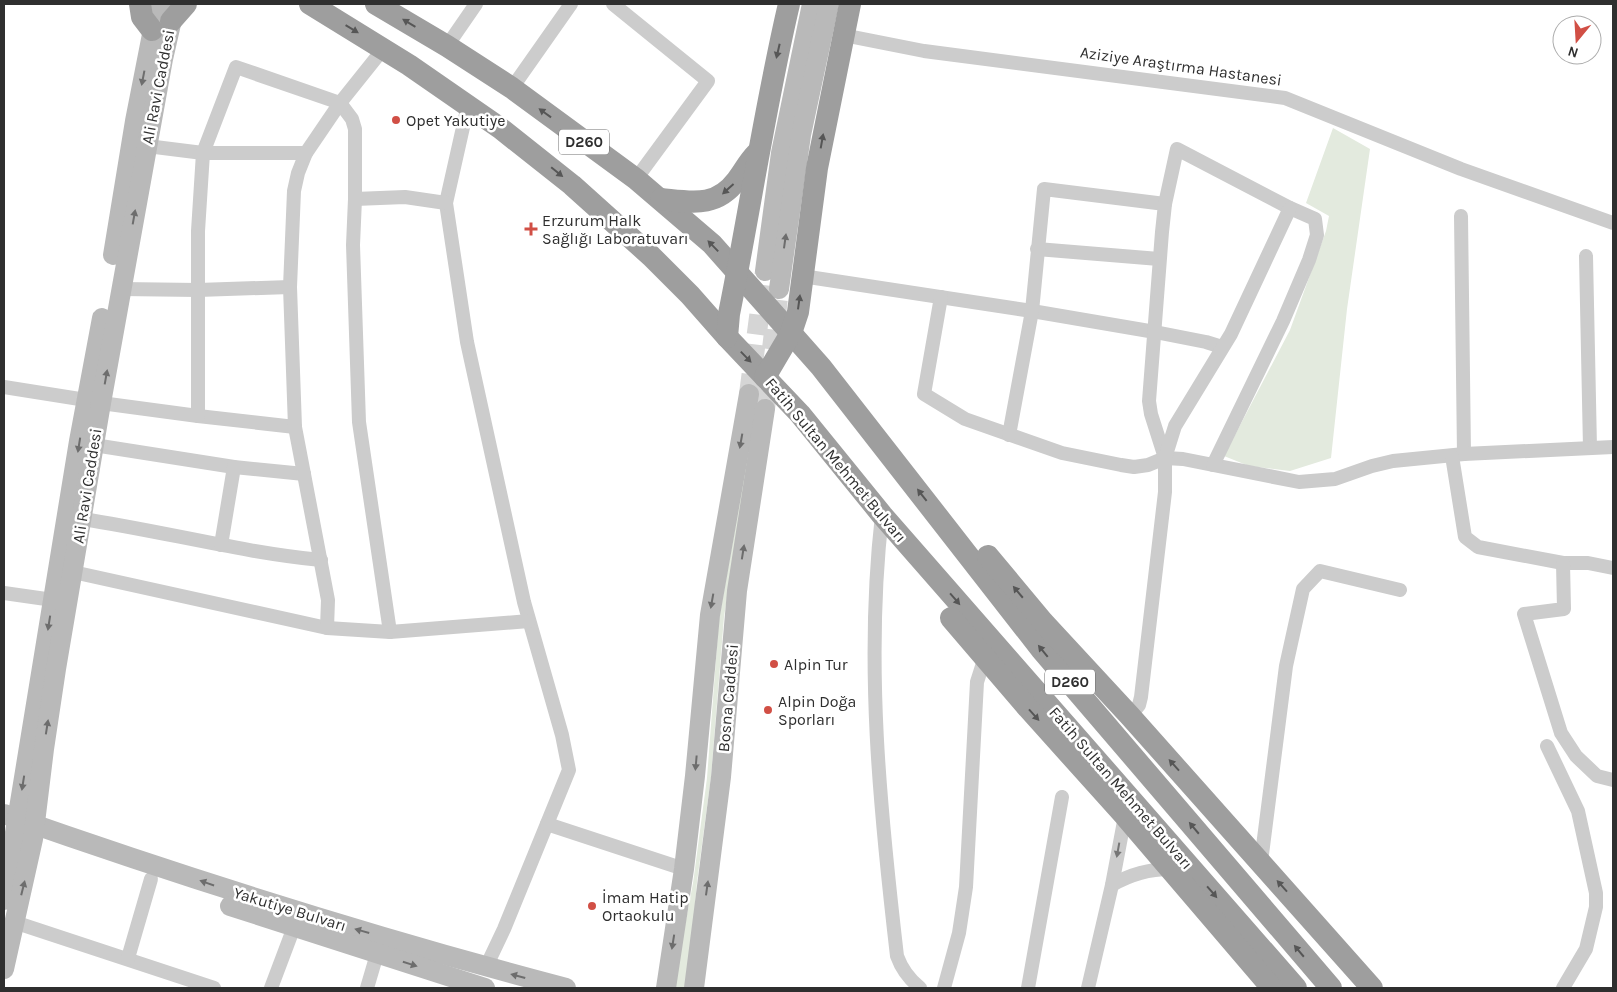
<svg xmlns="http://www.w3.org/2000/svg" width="1617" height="992" viewBox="0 0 1617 992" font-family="Karla,sans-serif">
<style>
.green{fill:#e3eade}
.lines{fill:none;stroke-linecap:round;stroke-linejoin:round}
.secondary-tunnel{stroke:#d5d5d5;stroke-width:20;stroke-dasharray:20 10;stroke-linecap:butt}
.minor{stroke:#ccc;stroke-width:14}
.secondary{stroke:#b9b9b9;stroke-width:20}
.trunk{stroke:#9e9e9e;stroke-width:22}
.oneway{fill:#565656}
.oneway2{fill:#6d6d6d}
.oneway3{fill:#767676}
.poi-dot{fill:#d14f45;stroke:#fff;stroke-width:2}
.labels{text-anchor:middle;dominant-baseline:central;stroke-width:5;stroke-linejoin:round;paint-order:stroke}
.shield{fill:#fff;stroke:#6d6d6d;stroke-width:1}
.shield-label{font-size:15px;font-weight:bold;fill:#2f2f2f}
.street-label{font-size:16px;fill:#2f2f2f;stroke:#fff}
.poi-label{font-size:16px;fill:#2f2f2f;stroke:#fff;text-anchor:start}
</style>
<rect width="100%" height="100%" fill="#fff"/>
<g class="green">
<path d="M1333,128L1370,149L1347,309L1331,458L1290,471L1249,466L1224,456L1290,330L1326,231L1329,216L1306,203Z"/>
<path d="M755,415L724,617L711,777L697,882L688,988H673L693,883L707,778L719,619Z"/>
</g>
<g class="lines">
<g class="secondary-tunnel">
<path d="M749,394L765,271"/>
<path d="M765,409L779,289"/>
</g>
<g class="minor">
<path d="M613,4L708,81L636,179"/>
<path d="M843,35L924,51L1285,98L1461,169L1613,223"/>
<path d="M447,46L476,4"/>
<path d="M512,88L571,4"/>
<path d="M468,105L446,203L467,342L524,602L562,735L569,770L504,929L486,967"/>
<path d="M147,146L203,153H306"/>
<path d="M355,199L405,197L446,203"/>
<path d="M1461,216L1464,454"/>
<path d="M1037,249L1159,259"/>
<path d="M1586,256L1590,448"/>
<path d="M802,276L1032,311L1155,332L1206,342L1222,347"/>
<path d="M121,289L198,290L290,287"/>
<path d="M941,297L924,394L965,419L1062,453L1121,465L1134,467L1148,465L1165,458L1183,459L1299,482L1335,479L1372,466L1393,461L1464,454L1613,447"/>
<path d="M4,387L86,400"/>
<path d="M101,403L198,416L295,427"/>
<path d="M198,416V231L203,153L236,67L340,103L352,119L355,129V199L353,245L359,422L390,632"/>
<path d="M1009,435L1032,311L1044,189L1165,204"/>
<path d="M94,445L234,467L304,474"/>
<path d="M1452,456L1465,537L1478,547L1563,563H1588L1613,568"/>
<path d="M1165,458L1151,414L1149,401L1162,232L1165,204L1177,149L1290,208L1315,219L1317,235L1309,260L1283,321L1213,465"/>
<path d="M882,515C865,662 880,810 897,956C902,970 909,979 920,988"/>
<path d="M82,519C162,531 240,552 321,560"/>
<path d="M221,545L234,467"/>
<path d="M1563,563L1564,609L1524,614L1561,733L1576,756L1597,776L1613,780"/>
<path d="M73,572L327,628L390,632L529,621"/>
<path d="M4,593L53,600"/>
<path d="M327,628L328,600L295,427L290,287L294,191L298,173L306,153L340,103L384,48"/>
<path d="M1130,716L1139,705L1141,697L1165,492V458L1175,426L1231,334L1290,208"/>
<path d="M1547,746L1578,811L1596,893V907L1586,949L1563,988"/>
<path d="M547,824L684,869"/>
<path d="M1261,862L1286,666L1303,589L1320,571L1400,590"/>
<path d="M1112,885C1131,874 1148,869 1170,869"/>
<path d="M14,922L214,988"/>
<path d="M128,958L151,879"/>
<path d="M271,988L294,927"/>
<path d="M367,988L377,954"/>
<path d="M944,988L959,933L966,887L977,682L985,657"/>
<path d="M1028,988L1062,797"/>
<path d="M1088,988L1112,885L1125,816"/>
</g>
<g class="secondary">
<path d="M113,255L135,121L158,4"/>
<path d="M765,271L781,153L812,4"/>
<path d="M779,289L801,135L829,4"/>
<path d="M4,814C189,879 376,938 566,988"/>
<path d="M4,900L79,441L102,318"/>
<path d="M230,906L485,988"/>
<path d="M4,969L33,839L44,749L56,669L101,403L163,59L175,6"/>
<path d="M666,988L684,869L695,776L710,615L749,394"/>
<path d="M694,988L721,777L737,591L765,409"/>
</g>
<g class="trunk">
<path d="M140,4L142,17L152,30"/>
<path d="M310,4L409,65L500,128L572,185L651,256L690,295L727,337L800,414L882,515L1296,988"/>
<path d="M376,4L447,46L512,88L636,179L712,244L821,367L1041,649L1331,988"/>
<path d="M171,21L186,4"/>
<path d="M661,199C692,202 716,208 737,180C744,171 748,162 756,154"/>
<path d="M727,337L729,314C750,210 765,106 789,4"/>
<path d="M765,377L791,333L798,312L817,168L850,4"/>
<path d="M988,556L1043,622L1130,716L1372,988"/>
<path d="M951,618L1028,708L1125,816L1272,988"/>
</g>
</g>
<defs><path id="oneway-solid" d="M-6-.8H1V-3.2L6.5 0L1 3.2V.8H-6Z" transform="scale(1.25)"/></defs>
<g class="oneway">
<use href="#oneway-solid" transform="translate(409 23) rotate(-149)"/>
<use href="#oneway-solid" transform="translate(352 29) rotate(31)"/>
<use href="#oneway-solid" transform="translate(778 51) rotate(103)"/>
<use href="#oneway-solid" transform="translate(545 113) rotate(-144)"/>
<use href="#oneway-solid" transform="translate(822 141) rotate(-80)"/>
<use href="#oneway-solid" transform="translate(557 172) rotate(39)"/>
<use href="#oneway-solid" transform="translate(728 189) rotate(138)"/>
<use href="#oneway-solid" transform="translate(713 246) rotate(-134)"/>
<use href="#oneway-solid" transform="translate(799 302) rotate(-82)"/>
<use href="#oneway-solid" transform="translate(746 357) rotate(46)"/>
<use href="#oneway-solid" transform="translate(922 495) rotate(-128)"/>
<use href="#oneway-solid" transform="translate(1018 592) rotate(-130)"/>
<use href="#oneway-solid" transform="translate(955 599) rotate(49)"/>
<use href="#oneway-solid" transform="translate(1043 651) rotate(-129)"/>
<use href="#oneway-solid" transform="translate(1034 715) rotate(48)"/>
<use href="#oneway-solid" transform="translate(1174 765) rotate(-132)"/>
<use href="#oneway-solid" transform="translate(1194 828) rotate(-130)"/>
<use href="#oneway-solid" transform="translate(1282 886) rotate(-132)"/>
<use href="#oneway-solid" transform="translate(1212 892) rotate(49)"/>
<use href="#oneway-solid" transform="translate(1299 951) rotate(-130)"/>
</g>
<g class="oneway2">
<use href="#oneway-solid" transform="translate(143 78) rotate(101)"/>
<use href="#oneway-solid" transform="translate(134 217) rotate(-80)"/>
<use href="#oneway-solid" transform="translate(785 241) rotate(-82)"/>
<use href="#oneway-solid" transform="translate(106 377) rotate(-80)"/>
<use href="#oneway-solid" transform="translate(741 441) rotate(100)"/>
<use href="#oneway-solid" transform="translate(79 445) rotate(99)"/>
<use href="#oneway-solid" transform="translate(743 552) rotate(-81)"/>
<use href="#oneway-solid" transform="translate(712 601) rotate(100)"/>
<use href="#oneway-solid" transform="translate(49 623) rotate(99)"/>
<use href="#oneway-solid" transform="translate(47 727) rotate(-81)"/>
<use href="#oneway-solid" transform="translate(696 763) rotate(95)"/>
<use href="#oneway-solid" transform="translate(23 783) rotate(99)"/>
<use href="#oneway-solid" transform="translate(207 883) rotate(-161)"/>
<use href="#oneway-solid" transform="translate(23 888) rotate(-76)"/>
<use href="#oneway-solid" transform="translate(707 888) rotate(-82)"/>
<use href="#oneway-solid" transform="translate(362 931) rotate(-164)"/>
<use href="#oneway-solid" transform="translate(673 942) rotate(99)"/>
<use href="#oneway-solid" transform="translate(410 964) rotate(18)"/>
<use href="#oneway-solid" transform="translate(518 976) rotate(-165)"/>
</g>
<use class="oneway3" href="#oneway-solid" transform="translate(1118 850) rotate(100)"/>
<g class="poi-dot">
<circle cx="396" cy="120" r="5"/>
<path d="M528.5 221.5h5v5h5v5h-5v5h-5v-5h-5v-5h5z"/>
<circle cx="774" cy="664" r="5"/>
<circle cx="768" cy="710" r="5"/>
<circle cx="592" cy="906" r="5"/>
</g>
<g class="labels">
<g class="shield">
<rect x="559" y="129.5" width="50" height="25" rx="4"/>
<rect x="1045" y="669.5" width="50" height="25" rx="4"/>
</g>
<g class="shield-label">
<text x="584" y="142">D260</text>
<text x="1070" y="682">D260</text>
</g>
<g class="street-label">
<text transform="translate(1181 66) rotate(8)">Aziziye Araştırma Hastanesi</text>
<text transform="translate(158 87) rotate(-79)">Ali Ravi Caddesi</text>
<text transform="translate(836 460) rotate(50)">Fatih Sultan Mehmet Bulvarı</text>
<text transform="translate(87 486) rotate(-81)">Ali Ravi Caddesi</text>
<text transform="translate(728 698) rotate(-85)">Bosna Caddesi</text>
<text transform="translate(1121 788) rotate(49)">Fatih Sultan Mehmet Bulvarı</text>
<text transform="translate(290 909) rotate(17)">Yakutiye Bulvarı</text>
</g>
<g class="poi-label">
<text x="406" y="120">Opet Yakutiye</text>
<text x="542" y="220">Erzurum Halk<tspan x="542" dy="18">Sağlığı Laboratuvarı</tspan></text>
<text x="784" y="664">Alpin Tur</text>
<text x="778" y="701">Alpin Doğa<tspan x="778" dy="18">Sporları</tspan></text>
<text x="602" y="897">İmam Hatip<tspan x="602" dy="18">Ortaokulu</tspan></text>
</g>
</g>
<rect width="1617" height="992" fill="none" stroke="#2f2f2f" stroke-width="10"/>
<g transform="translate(1577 40) rotate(198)"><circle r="24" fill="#ffffff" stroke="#acacac"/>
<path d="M0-4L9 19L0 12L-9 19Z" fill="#d14f45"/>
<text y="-8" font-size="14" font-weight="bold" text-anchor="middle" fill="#2f2f2f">N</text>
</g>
</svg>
